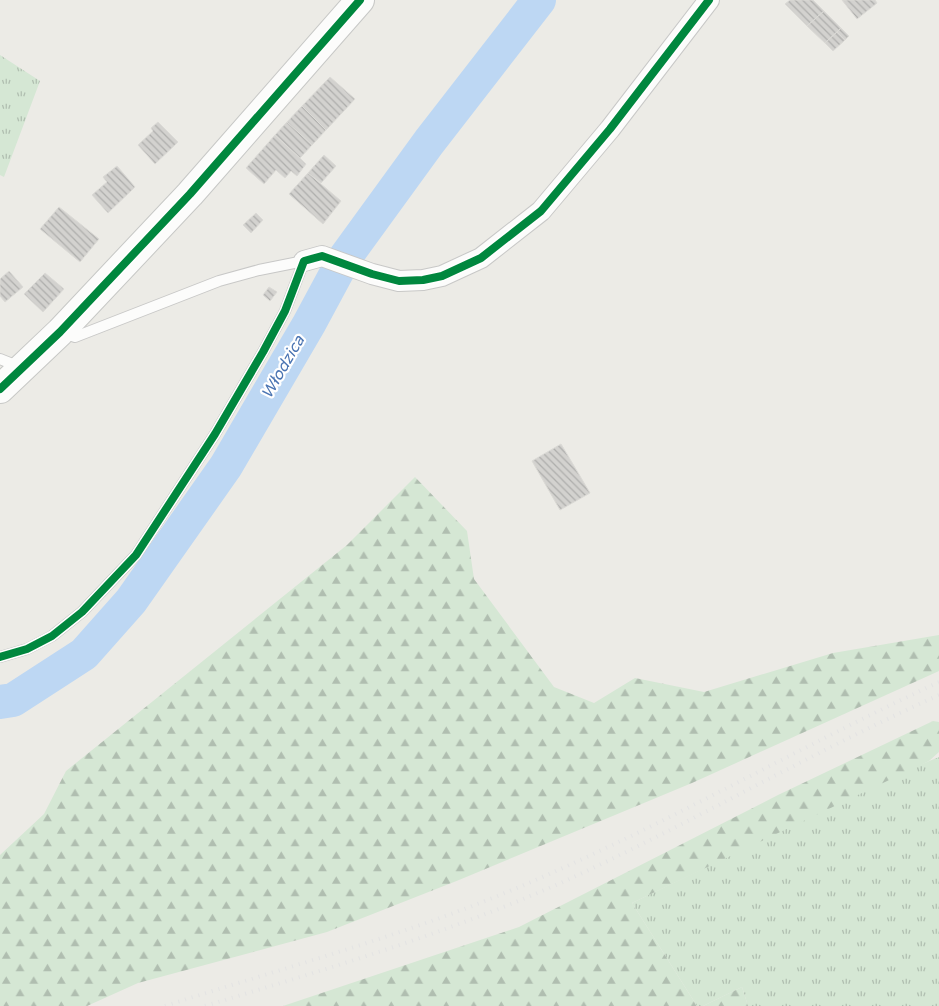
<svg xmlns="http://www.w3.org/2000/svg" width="939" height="1006" viewBox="0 0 939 1006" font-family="'Varela Round',sans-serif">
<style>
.grass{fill:url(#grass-tufts)}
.forest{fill:url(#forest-firs)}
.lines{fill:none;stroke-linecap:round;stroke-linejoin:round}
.river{stroke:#bdd7f3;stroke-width:34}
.building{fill:url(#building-back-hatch);stroke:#dbdad6}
.lane-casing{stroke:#c8c8c7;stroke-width:12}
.street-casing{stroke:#c8c8c7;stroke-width:22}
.secondary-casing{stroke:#c7c8c6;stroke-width:30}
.lane{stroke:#fcfcfb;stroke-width:10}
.street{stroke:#fcfcfb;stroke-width:20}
.secondary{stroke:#fcfcfb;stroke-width:28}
.rail{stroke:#e3e3e3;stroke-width:4;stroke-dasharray:1 6;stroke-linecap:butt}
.cycleway-casing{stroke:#fff;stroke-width:11}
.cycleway{stroke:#00873e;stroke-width:8}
.labels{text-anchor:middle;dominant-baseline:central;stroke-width:4.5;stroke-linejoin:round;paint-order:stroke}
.water-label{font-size:16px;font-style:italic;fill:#4a74b2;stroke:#fff}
</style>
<defs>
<pattern id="grass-tufts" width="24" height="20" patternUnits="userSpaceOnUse" patternTransform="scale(1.25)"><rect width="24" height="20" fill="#d5e7d4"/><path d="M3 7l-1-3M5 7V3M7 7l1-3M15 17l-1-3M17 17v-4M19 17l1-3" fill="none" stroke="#b0beb0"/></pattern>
<pattern id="forest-firs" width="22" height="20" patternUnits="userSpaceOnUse" patternTransform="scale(1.25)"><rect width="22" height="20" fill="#d5e7d4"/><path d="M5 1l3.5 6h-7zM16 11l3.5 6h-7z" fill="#b0beb0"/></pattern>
<pattern id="building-back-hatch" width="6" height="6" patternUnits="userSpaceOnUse" patternTransform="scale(1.25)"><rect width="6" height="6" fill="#d3d2cf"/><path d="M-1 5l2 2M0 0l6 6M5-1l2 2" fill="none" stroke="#aeaeac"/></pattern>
</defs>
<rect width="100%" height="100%" fill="#ecebe6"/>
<g class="grass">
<path d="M0,55L40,81L4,177L0,175Z"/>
<path d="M939,757V1006H748L742,987L703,1006H697L632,903L900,773Z"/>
</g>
<g class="forest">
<path d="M415,477L467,531L474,579L554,687L594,703L635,678L704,692L833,653L939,635V671L692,783L459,880L327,932L138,983L87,1006H0V855L44,814L66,771L347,545Z"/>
<path d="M933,721L939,722V752L929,761L632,903L697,1006H283L519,927L778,795Z"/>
<path d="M742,987L748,1006H703Z"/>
</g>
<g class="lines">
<path class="river" d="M0,702L13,700L84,654L131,601L226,466L309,324L344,259L429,142L539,0"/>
</g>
<g class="building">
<path d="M790,0H813L824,11L807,26L785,4Z"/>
<path d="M842,0H875L877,3L857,19Z"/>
<path d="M824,11L841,28L825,43L807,26Z"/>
<path d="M841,28L849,36L845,40L837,32Z"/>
<path d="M837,32L845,40L833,51L825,43Z"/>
<path d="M330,77L355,99L326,130L302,106Z"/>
<path d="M302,106L326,130L312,145L287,122Z"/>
<path d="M158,122L178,142L155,164L138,145L153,131L151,128Z"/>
<path d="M287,122L312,145L300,158L275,135Z"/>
<path d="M275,135L306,164L297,176L291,171L285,178L276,170L264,184L246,168Z"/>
<path d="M324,155L336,166L321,183L308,173Z"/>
<path d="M117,166L135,187L108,213L92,195L107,182L103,177Z"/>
<path d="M308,173L341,201L323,224L289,194Z"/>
<path d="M59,207L99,239L80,262L40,229Z"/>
<path d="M256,213L263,220L251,233L243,225Z"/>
<path d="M9,271L23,287L5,302L0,296V279Z"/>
<path d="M45,273L64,289L43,312L24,294Z"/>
<path d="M269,287L277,292L270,301L263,295Z"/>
<path d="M561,444L590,493L560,510L532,461Z"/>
</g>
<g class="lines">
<g class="lane-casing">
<g id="lane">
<path d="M63,333L75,337L219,281L259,270L304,261"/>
<path d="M0,359L10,363L18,371"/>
<path d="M0,657L27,649L52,636L82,612L136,555L215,434L263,352L285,311L304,261"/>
</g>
</g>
<g class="street-casing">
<path id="street" d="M304,261L322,256L372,274L399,281L423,280L442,276L481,258L541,211L610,129L709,0"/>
</g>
<g class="secondary-casing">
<path id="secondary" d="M0,389L60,332L190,194L360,0"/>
</g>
<use href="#lane" class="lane"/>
<use href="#street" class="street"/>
<use href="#secondary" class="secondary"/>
<g class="rail">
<path d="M165,1006C283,968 403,936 517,888C662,827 797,748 939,682"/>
<path d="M205,1006C327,969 449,933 565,881C692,823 812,752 939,695"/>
</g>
<g class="cycleway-casing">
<g id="cycleway">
<path d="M0,389L60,332L190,194L360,0"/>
<path d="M0,657L27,649L52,636L82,612L136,555L215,434L263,352L285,311L304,261L322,256L372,274L399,281L423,280L442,276L481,258L541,211L610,129L709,0"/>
</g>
</g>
<use href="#cycleway" class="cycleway"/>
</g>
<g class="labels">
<g class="water-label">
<text transform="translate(283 367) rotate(-60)">Włodzica</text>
</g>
</g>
</svg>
